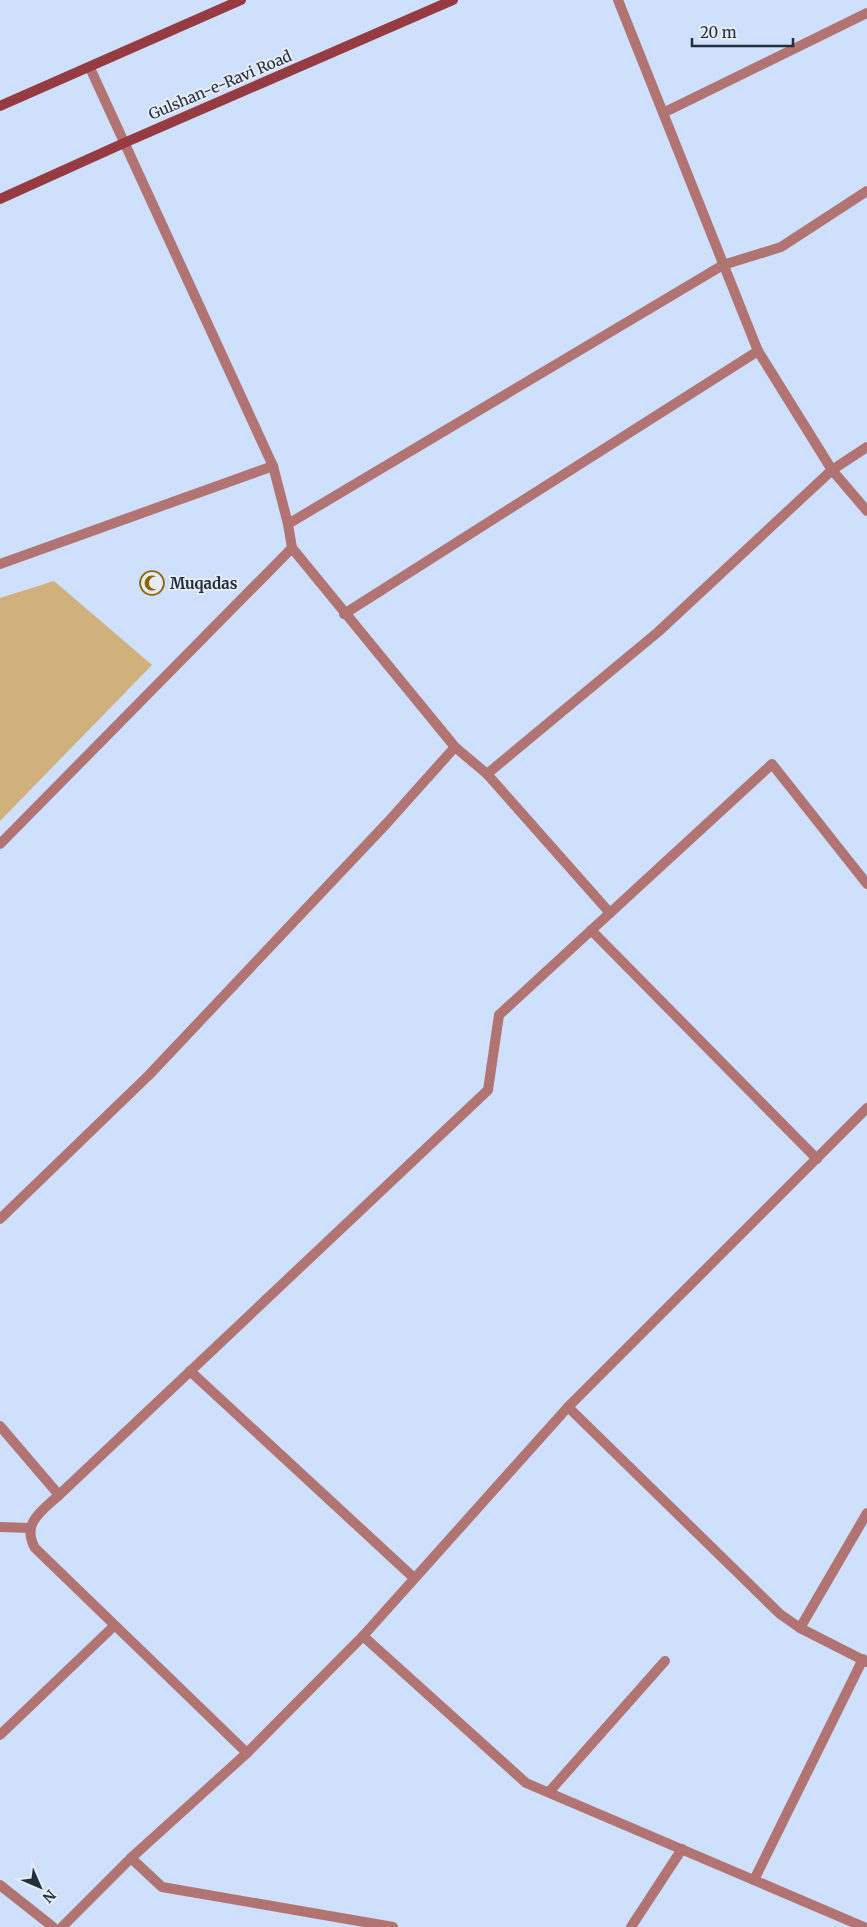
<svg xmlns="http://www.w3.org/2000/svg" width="867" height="1927" viewBox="0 0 867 1927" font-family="Merriweather,serif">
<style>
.green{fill:#d0b07b}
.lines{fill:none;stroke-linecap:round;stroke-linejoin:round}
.minor{stroke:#b27373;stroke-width:10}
.tertiary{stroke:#b27373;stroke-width:10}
.secondary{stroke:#953b41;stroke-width:10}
.labels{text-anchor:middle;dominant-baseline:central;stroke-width:4;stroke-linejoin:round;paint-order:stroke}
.street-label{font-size:15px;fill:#232e3f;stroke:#e6ecf6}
.poi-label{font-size:15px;font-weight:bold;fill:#232e3f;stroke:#e6ecf6;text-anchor:start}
</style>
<rect width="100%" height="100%" fill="#cee0fc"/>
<path class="green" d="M54,581L152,665L0,821V598Z"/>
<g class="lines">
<g class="minor">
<path d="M90,68L273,466L288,524L292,548L455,747L487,774L610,913"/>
<path d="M665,112L867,13"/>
<path d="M288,524L723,265L781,247L867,191"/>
<path d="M0,564L273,466"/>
<path d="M344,614L758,351"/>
<path d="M487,774L658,632L832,470L867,447"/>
<path d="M0,844L292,548"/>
<path d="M591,930L817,1159"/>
<path d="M0,1219L149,1075L387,823L455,747"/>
<path d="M190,1371L414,1578"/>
<path d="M568,1407L780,1614L800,1628L867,1662"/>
<path d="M0,1426L59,1495C42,1511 21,1523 35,1548L247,1753"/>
<path d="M59,1495L488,1090L499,1015L772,764L867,884"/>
<path d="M0,1527L30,1528"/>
<path d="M800,1628L867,1513"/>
<path d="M363,1636L526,1783L864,1927"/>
<path d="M0,1735L114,1626"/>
<path d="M549,1792L665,1661"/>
<path d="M131,1858L162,1887L393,1927"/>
<path d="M754,1880L863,1659"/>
<path d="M0,1885L53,1927"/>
<path d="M62,1927L131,1858L247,1753L363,1636L568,1407L867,1108"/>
<path d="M631,1927L682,1849"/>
</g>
<path class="tertiary" d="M618,0L758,351L832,470L867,511"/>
<g class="secondary">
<path d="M0,106L241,0"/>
<path d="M0,199L124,143L453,0"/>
</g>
</g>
<defs>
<g id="mosque-ring" transform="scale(1.25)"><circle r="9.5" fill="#e6ecf6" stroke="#8d6307" stroke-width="1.5"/><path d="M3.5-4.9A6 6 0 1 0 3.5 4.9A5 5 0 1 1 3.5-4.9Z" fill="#8d6307"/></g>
</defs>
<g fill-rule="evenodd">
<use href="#mosque-ring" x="152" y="583"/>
</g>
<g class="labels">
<g class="street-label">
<text transform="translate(220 85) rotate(-23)">Gulshan-e-Ravi Road</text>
</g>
<g class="poi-label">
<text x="170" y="583">Muqadas</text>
</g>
</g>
<g transform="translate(40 1887) rotate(135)" stroke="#e6ecf6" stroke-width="4" paint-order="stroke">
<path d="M0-4L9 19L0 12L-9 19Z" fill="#232e3f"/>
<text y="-8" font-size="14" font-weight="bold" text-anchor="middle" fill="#232e3f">N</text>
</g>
<path d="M692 38v8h101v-8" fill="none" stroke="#232e3f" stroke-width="2.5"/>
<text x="700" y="38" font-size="15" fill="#232e3f" stroke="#e6ecf6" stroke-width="4" paint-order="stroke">20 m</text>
</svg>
